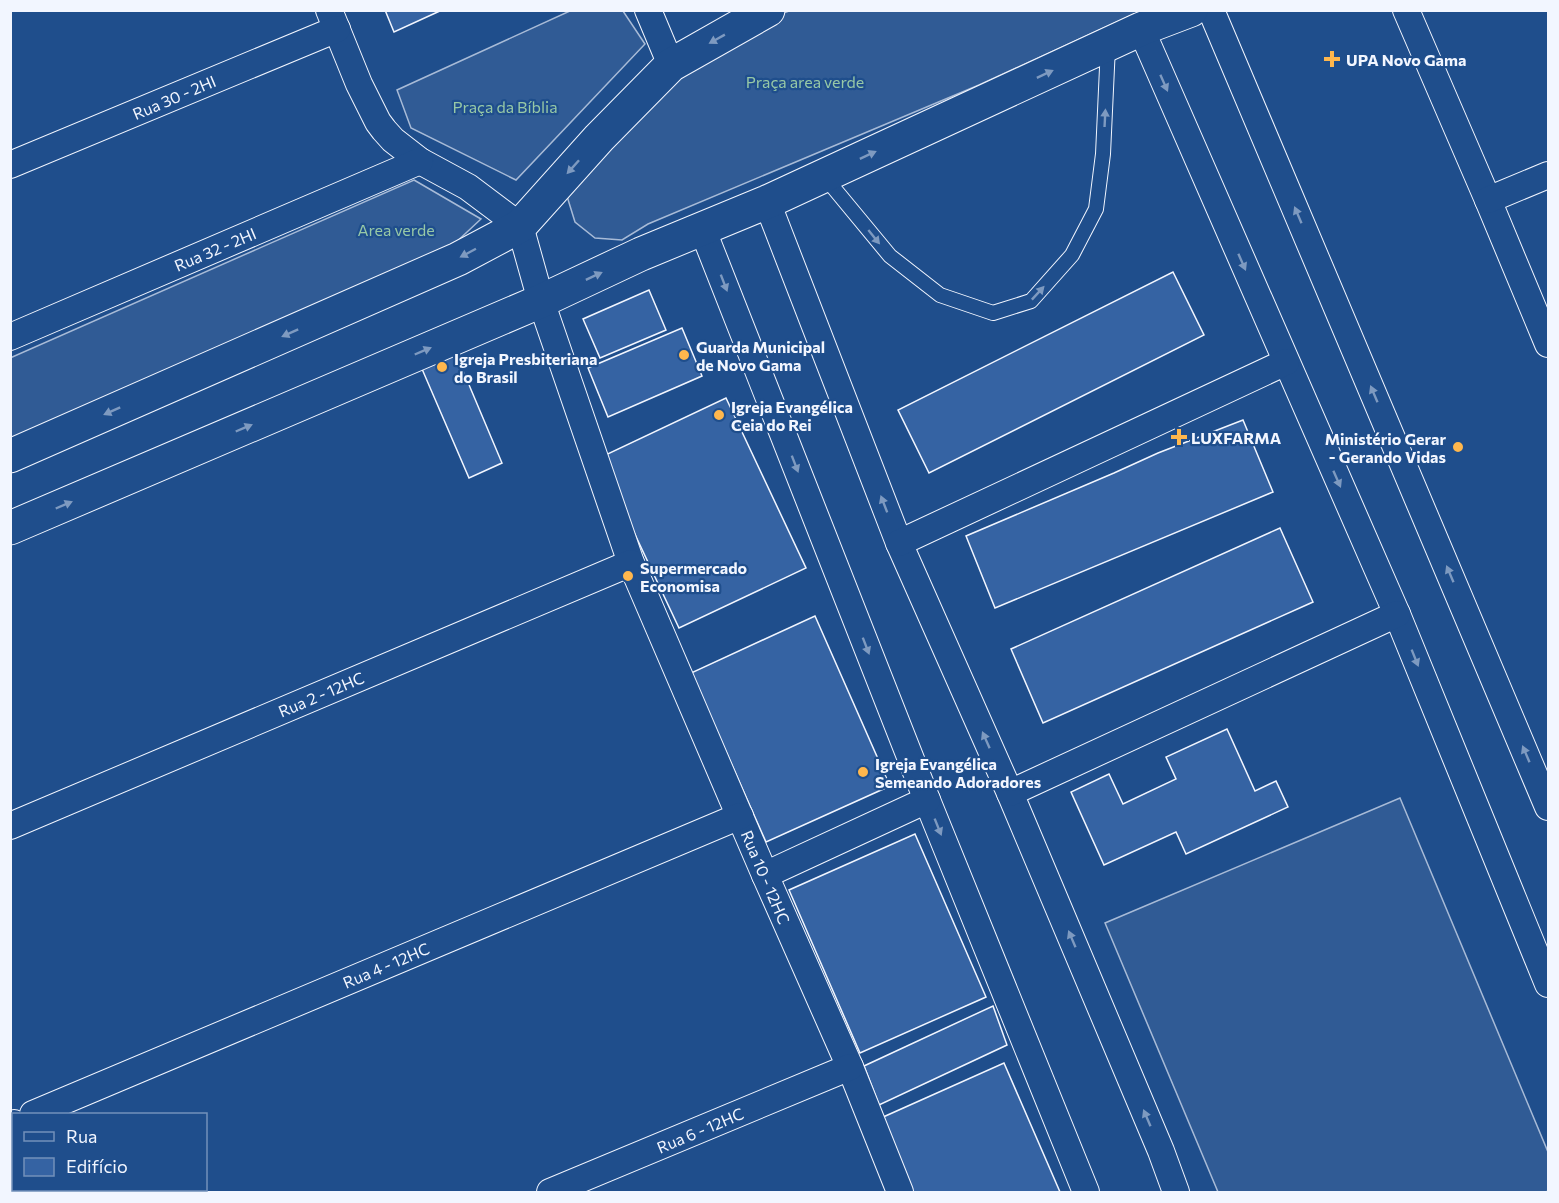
<svg xmlns="http://www.w3.org/2000/svg" width="1559" height="1203" viewBox="0 0 1559 1203" font-family="Commissioner,sans-serif">
<style>
.built{fill:#305b95;stroke:#a8bbd7;stroke-width:1.5}
.building{fill:#3563a3;stroke:#f2f6ff;stroke-width:1.5}
.lines{fill:none;stroke-linecap:round;stroke-linejoin:round}
.service-casing{stroke:#f2f6ff;stroke-width:16}
.minor-casing{stroke:#f2f6ff;stroke-width:28}
.tertiary-casing{stroke:#f2f6ff;stroke-width:35}
.service{stroke:#1f4e8c;stroke-width:14}
.minor{stroke:#1f4e8c;stroke-width:26}
.tertiary{stroke:#1f4e8c;stroke-width:33}
.oneway{fill:#7e9ac0}
.poi-dot{fill:#ffb74d;stroke:#1f4e8c;stroke-width:2}
.labels{text-anchor:middle;dominant-baseline:central;stroke-width:4.5;stroke-linejoin:round;paint-order:stroke}
.poi-label{font-size:16px;font-weight:bold;fill:#f2f6ff;stroke:#1f4e8c;text-anchor:start}
.park-label{font-size:16px;fill:#97c8a6;stroke:#1f4e8c}
.street-label{font-size:16px;fill:#f2f6ff;stroke:#1f4e8c}
</style>
<rect width="100%" height="100%" fill="#1f4e8c"/>
<g class="built">
<path d="M572,10L623,11L645,44L516,180L411,128L397,90Z"/>
<path d="M789,11H1141L979,85L648,224L622,240L595,238L575,222L566,193L623,130L689,71L778,15Z"/>
<path d="M414,180L481,219L452,246L11,439L10,358Z"/>
<path d="M1400,798L1548,1152V1191L1546,1192H1218L1105,923Z"/>
</g>
<g class="building">
<path d="M385,10H442L394,32Z"/>
<path d="M1173,272L1204,335L929,473L898,410Z"/>
<path d="M649,290L666,330L600,358L583,319Z"/>
<path d="M682,328L702,376L608,417L588,368Z"/>
<path d="M456,354L502,463L469,478L422,369Z"/>
<path d="M726,398L806,568L679,628L599,458Z"/>
<path d="M1243,420L1273,492L995,608L966,536L1114,473L1158,453Z"/>
<path d="M1280,528L1313,602L1043,723L1011,649Z"/>
<path d="M815,616L890,786L766,842L691,673Z"/>
<path d="M1227,729L1255,791L1276,781L1288,807L1186,854L1176,832L1104,865L1071,792L1109,774L1123,804L1176,779L1166,757Z"/>
<path d="M915,834L986,997L860,1053L789,890Z"/>
<path d="M993,1006L1007,1045L879,1105L864,1066Z"/>
<path d="M1004,1063L1060,1192H913L881,1118Z"/>
</g>
<g class="lines">
<g class="service-casing">
<path id="service" d="M823,175L890,256L940,295L993,313L1031,301L1072,255L1096,209L1103,154L1108,46"/>
</g>
<g class="minor-casing">
<g id="minor">
<path d="M329,10L359,84L378,122L384,130L393,140L420,161L468,187L520,226L541,301L631,563L765,875L850,1067L900,1192"/>
<path d="M648,10L671,65"/>
<path d="M1211,10L1548,807"/>
<path d="M1406,10L1488,200L1548,344"/>
<path d="M1141,29L1397,614L1548,984"/>
<path d="M10,165L337,29"/>
<path d="M1488,200L1548,175"/>
<path d="M767,202L899,543L1010,793L1161,1151L1176,1192"/>
<path d="M702,228L927,800L1086,1192"/>
<path d="M10,337L420,161"/>
<path d="M899,543L1286,362"/>
<path d="M1010,793L1397,614"/>
<path d="M10,826L631,563"/>
<path d="M765,875L927,800"/>
<path d="M33,1114L740,816"/>
<path d="M10,1124L14,1123"/>
<path d="M550,1192L850,1067"/>
</g>
</g>
<g class="tertiary-casing">
<g id="tertiary">
<path d="M10,456L458,259L520,226L599,138L671,65L768,10"/>
<path d="M10,528L541,301L641,254L767,202L1141,29L1191,10"/>
</g>
</g>
<use href="#service" class="service"/>
<use href="#minor" class="minor"/>
<use href="#tertiary" class="tertiary"/>
</g>
<defs><path id="oneway-solid" d="M-6-.8H1V-3.2L6.5 0L1 3.2V.8H-6Z" transform="scale(1.5)"/></defs>
<g class="oneway">
<use href="#oneway-solid" transform="translate(717 39) rotate(151)"/>
<use href="#oneway-solid" transform="translate(1045 74) rotate(-25)"/>
<use href="#oneway-solid" transform="translate(1164 83) rotate(66)"/>
<use href="#oneway-solid" transform="translate(1105 118) rotate(-87)"/>
<use href="#oneway-solid" transform="translate(868 155) rotate(-25)"/>
<use href="#oneway-solid" transform="translate(573 167) rotate(132)"/>
<use href="#oneway-solid" transform="translate(1298 215) rotate(-113)"/>
<use href="#oneway-solid" transform="translate(874 237) rotate(51)"/>
<use href="#oneway-solid" transform="translate(468 253) rotate(152)"/>
<use href="#oneway-solid" transform="translate(1242 262) rotate(66)"/>
<use href="#oneway-solid" transform="translate(594 276) rotate(-25)"/>
<use href="#oneway-solid" transform="translate(724 283) rotate(69)"/>
<use href="#oneway-solid" transform="translate(1038 293) rotate(-47)"/>
<use href="#oneway-solid" transform="translate(290 333) rotate(156)"/>
<use href="#oneway-solid" transform="translate(423 351) rotate(-23)"/>
<use href="#oneway-solid" transform="translate(1374 394) rotate(-113)"/>
<use href="#oneway-solid" transform="translate(112 411) rotate(156)"/>
<use href="#oneway-solid" transform="translate(244 428) rotate(-23)"/>
<use href="#oneway-solid" transform="translate(795 464) rotate(69)"/>
<use href="#oneway-solid" transform="translate(1337 479) rotate(66)"/>
<use href="#oneway-solid" transform="translate(884 504) rotate(-111)"/>
<use href="#oneway-solid" transform="translate(64 505) rotate(-23)"/>
<use href="#oneway-solid" transform="translate(1450 574) rotate(-113)"/>
<use href="#oneway-solid" transform="translate(866 646) rotate(69)"/>
<use href="#oneway-solid" transform="translate(1415 658) rotate(68)"/>
<use href="#oneway-solid" transform="translate(986 740) rotate(-114)"/>
<use href="#oneway-solid" transform="translate(1526 754) rotate(-113)"/>
<use href="#oneway-solid" transform="translate(938 827) rotate(68)"/>
<use href="#oneway-solid" transform="translate(1072 939) rotate(-113)"/>
<use href="#oneway-solid" transform="translate(1147 1118) rotate(-113)"/>
</g>
<g class="poi-dot">
<path d="M1329 50h6v6h6v6h-6v6h-6v-6h-6v-6h6z"/>
<circle cx="684" cy="355" r="6"/>
<circle cx="442" cy="367" r="6"/>
<circle cx="719" cy="415" r="6"/>
<path d="M1176 428h6v6h6v6h-6v6h-6v-6h-6v-6h6z"/>
<circle cx="1458" cy="447" r="6"/>
<circle cx="628" cy="576" r="6"/>
<circle cx="863" cy="772" r="6"/>
</g>
<g class="labels">
<g class="poi-label">
<text x="1346" y="59">UPA Novo Gama</text>
<text x="696" y="346">Guarda Municipal<tspan x="696" dy="18">de Novo Gama</tspan></text>
<text x="454" y="358">Igreja Presbiteriana<tspan x="454" dy="18">do Brasil</tspan></text>
<text x="731" y="406">Igreja Evangélica<tspan x="731" dy="18">Ceia do Rei</tspan></text>
<text x="1191" y="437">LUXFARMA</text>
<text x="1446" y="438" text-anchor="end">Ministério Gerar<tspan x="1446" dy="18">- Gerando Vidas</tspan></text>
<text x="640" y="567">Supermercado<tspan x="640" dy="18">Economisa</tspan></text>
<text x="875" y="763">Igreja Evangélica<tspan x="875" dy="18">Semeando Adoradores</tspan></text>
</g>
<g class="park-label">
<text x="805" y="81">Praça area verde</text>
<text x="505" y="106">Praça da Bíblia</text>
<text x="396" y="229">Area verde</text>
</g>
<g class="street-label">
<text transform="translate(174 97) rotate(-23)">Rua 30 - 2HI</text>
<text transform="translate(215 249) rotate(-23)">Rua 32 - 2HI</text>
<text transform="translate(321 694) rotate(-23)">Rua 2 - 12HC</text>
<text transform="translate(766 877) rotate(67)">Rua 10 - 12HC</text>
<text transform="translate(386 965) rotate(-23)">Rua 4 - 12HC</text>
<text transform="translate(700 1130) rotate(-23)">Rua 6 - 12HC</text>
</g>
</g>
<rect width="1559" height="1203" fill="none" stroke="#f2f6ff" stroke-width="24"/>
<rect x="12" y="1113" width="195" height="78" fill="#1f4e8c" stroke="#7391ba" stroke-width="1.5"/>
<rect x="24" y="1132" width="30" height="9" fill="#1f4e8c" stroke="#7391ba" stroke-width="1.5"/>
<text x="66" y="1143" font-size="18" fill="#f2f6ff">Rua</text>
<rect x="24" y="1158" width="30" height="18" fill="#3563a3" stroke="#7391ba" stroke-width="1.5"/>
<text x="66" y="1173" font-size="18" fill="#f2f6ff">Edifício</text>
</svg>
